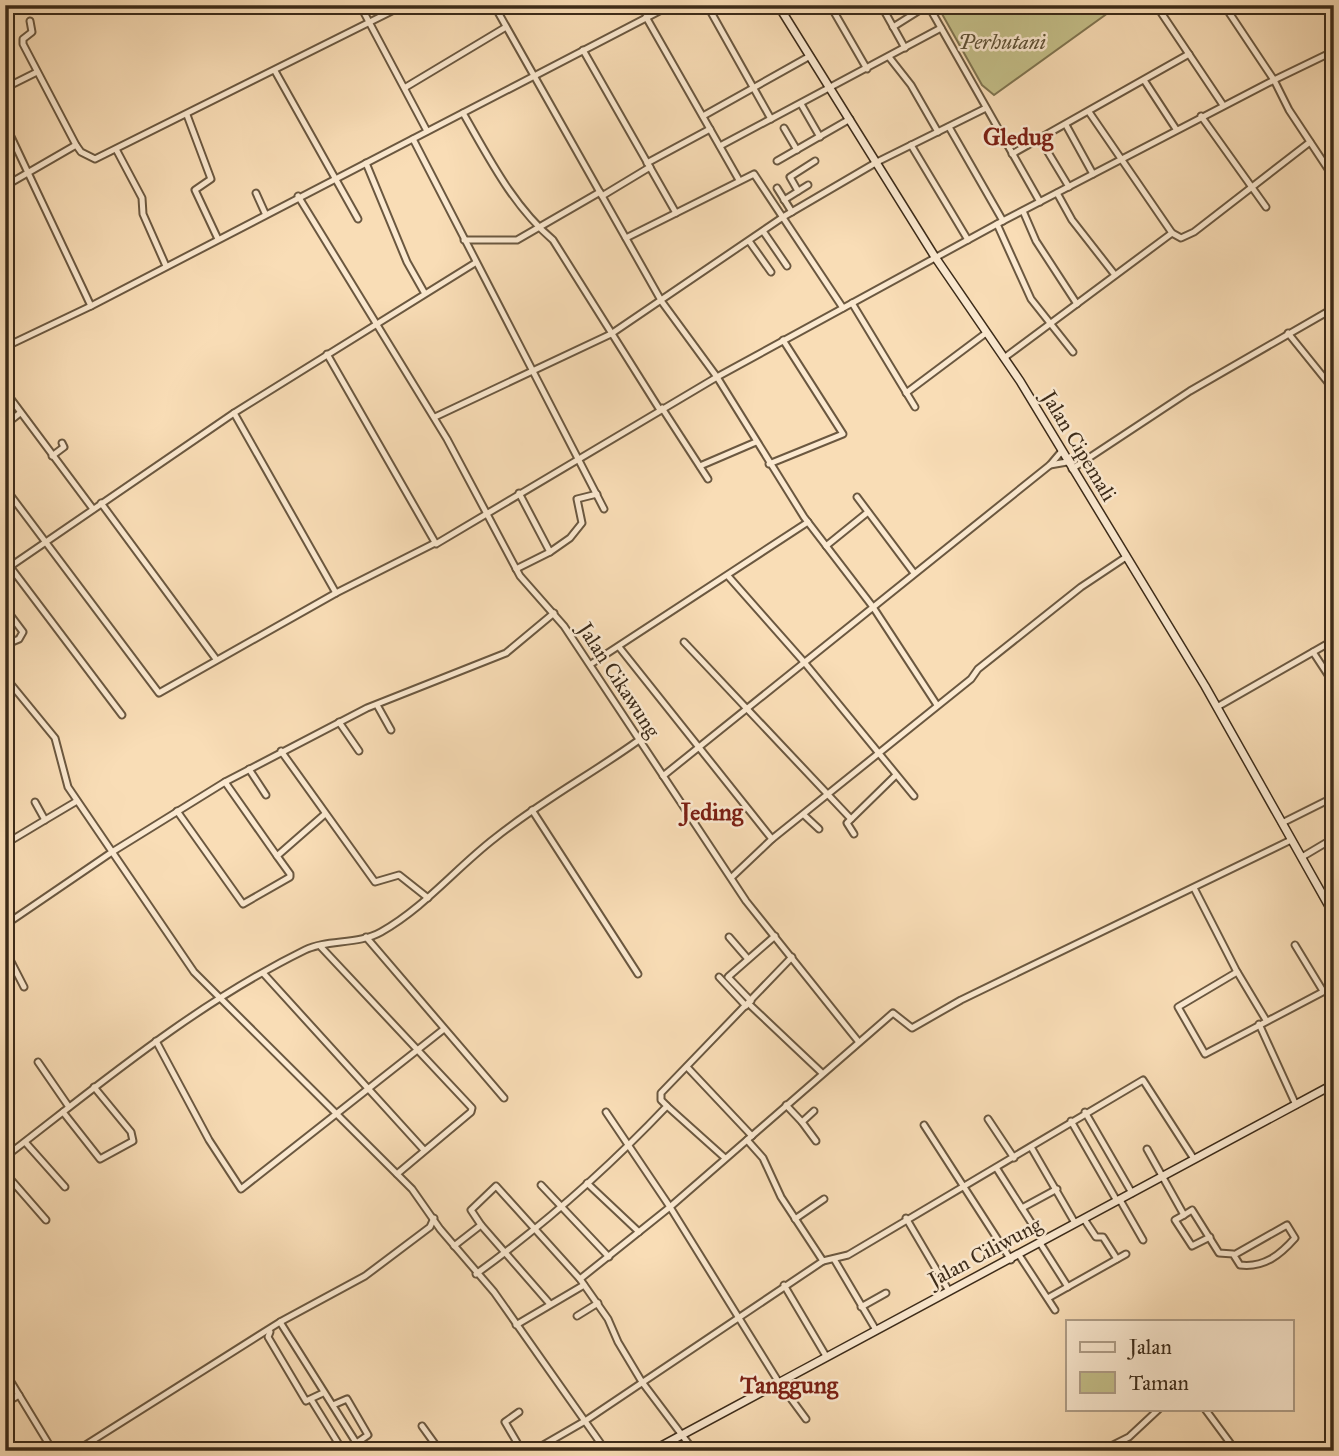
<svg xmlns="http://www.w3.org/2000/svg" width="1339" height="1456" viewBox="0 0 1339 1456" font-family="'IM FELL Great Primer',serif">
<style>
.green{fill:#c4bf89;stroke:#807551;stroke-width:2}
.lines{fill:none;stroke-linecap:round;stroke-linejoin:round}
.street-casing{stroke:#6b5840;stroke-width:9}
.secondary-casing{stroke:#3c2b19;stroke-width:10}
.street{stroke:#fbe9d0;stroke-width:5}
.secondary{stroke:#fbe9d0;stroke-width:7}
.labels{text-anchor:middle;dominant-baseline:central;stroke-width:5;stroke-linejoin:round;paint-order:stroke}
.park-label{font-size:21px;font-style:italic;fill:#5e5035;stroke:#fbe9d0}
.street-label{font-size:21px;fill:#3c2b19;stroke:#fbe9d0}
.quarter-label{font-size:24px;font-weight:bold;fill:#7a1f14;stroke:#fbe9d0}
</style>
<rect width="100%" height="100%" fill="#f9ddb6"/>
<filter id="stains"><feTurbulence type="fractalNoise" baseFrequency=".00286" numOctaves="4"/><feColorMatrix values="0 0 0 0 .2 0 0 0 0 .09 0 0 0 0 .02 0 0 0 .5 -.17"/></filter>
<radialGradient id="worn" r=".72"><stop offset=".6" stop-color="#630" stop-opacity="0"/><stop offset="1" stop-color="#630" stop-opacity=".3"/></radialGradient>
<path class="green" d="M937,5H1119L994,95L982,85Z"/>
<g class="lines">
<g class="street-casing">
<g id="street">
<path d="M360,5L427,131"/>
<path d="M494,5L662,302L717,377L804,517L873,607L937,705"/>
<path d="M707,5L771,119"/>
<path d="M830,5L867,69"/>
<path d="M881,5L905,48"/>
<path d="M928,5L1040,202"/>
<path d="M1156,5L1223,105"/>
<path d="M1224,5L1274,80L1334,51"/>
<path d="M646,17L739,180"/>
<path d="M30,21L32,32L23,39V44L76,145L81,152L95,159L404,5"/>
<path d="M893,27L928,5"/>
<path d="M583,50L676,213"/>
<path d="M889,57L911,85L938,132"/>
<path d="M275,71L358,219"/>
<path d="M1144,80L1176,129"/>
<path d="M406,87L506,27"/>
<path d="M5,88L37,72"/>
<path d="M801,104L820,137"/>
<path d="M1089,112L1172,233L1181,238L1194,232L1310,142"/>
<path d="M463,113C489,158 513,206 553,240L660,410"/>
<path d="M187,115L211,179L195,190L218,239"/>
<path d="M703,116L810,56"/>
<path d="M1201,116L1266,207"/>
<path d="M5,124L91,306"/>
<path d="M1066,125L1093,174"/>
<path d="M949,127L1003,221"/>
<path d="M784,128L797,150"/>
<path d="M413,139L604,509"/>
<path d="M1040,139L1069,187"/>
<path d="M911,145L968,240"/>
<path d="M720,146L941,28"/>
<path d="M117,151L142,198L143,214L166,266"/>
<path d="M1012,154L1189,54"/>
<path d="M777,161L850,119"/>
<path d="M366,163L407,262L424,292"/>
<path d="M647,163L710,129"/>
<path d="M5,186L76,145"/>
<path d="M777,188L792,212"/>
<path d="M798,191L790,177L815,161"/>
<path d="M256,193L265,213"/>
<path d="M1057,193L1072,220L1115,275"/>
<path d="M298,196L447,439L520,576L564,626L746,901L858,1041"/>
<path d="M602,196L650,167"/>
<path d="M784,200L808,185"/>
<path d="M1023,211L1036,241L1077,304"/>
<path d="M997,224L1031,299L1073,352"/>
<path d="M763,231L787,266"/>
<path d="M626,238L754,174L843,308"/>
<path d="M464,240H517L600,192"/>
<path d="M749,241L771,272"/>
<path d="M852,303L915,407"/>
<path d="M1288,333L1334,390"/>
<path d="M5,347L91,306L671,5"/>
<path d="M327,354L436,544L717,377L997,224L1274,80L1289,110L1334,178"/>
<path d="M1004,358L1172,233"/>
<path d="M5,391L93,509"/>
<path d="M906,393L986,333"/>
<path d="M662,408L708,479"/>
<path d="M234,413L336,593"/>
<path d="M435,417L611,334L783,217L877,162L986,108"/>
<path d="M5,425L20,413"/>
<path d="M52,456L64,447L62,443"/>
<path d="M769,464L843,434L783,340"/>
<path d="M1050,465L1067,462"/>
<path d="M700,466L756,442"/>
<path d="M1072,469L1190,391L1334,308"/>
<path d="M5,488L159,693L336,593L435,543"/>
<path d="M519,493L550,552"/>
<path d="M857,497L914,573"/>
<path d="M101,503L216,659"/>
<path d="M826,546L868,512"/>
<path d="M5,560L122,715"/>
<path d="M516,569L550,552L570,538L582,523L577,499L597,494"/>
<path d="M5,570L234,413L475,263"/>
<path d="M728,576L804,662L914,796"/>
<path d="M5,608L23,632L19,639L5,645"/>
<path d="M684,642L851,819"/>
<path d="M619,647L772,839"/>
<path d="M1313,652L1334,684"/>
<path d="M591,664L808,522"/>
<path d="M5,677L55,738L68,787L194,972L412,1189L440,1229L494,1292L606,1451"/>
<path d="M377,705L391,730"/>
<path d="M1217,707L1334,640"/>
<path d="M339,722L359,751"/>
<path d="M281,751L375,882L399,875L428,898"/>
<path d="M249,769L266,795"/>
<path d="M663,776L1050,465L1061,452"/>
<path d="M225,782L277,856L325,814"/>
<path d="M35,802L45,820L77,801"/>
<path d="M532,810L638,974"/>
<path d="M177,811L243,904L290,877V874L277,856"/>
<path d="M804,815L819,829"/>
<path d="M1282,823L1334,797"/>
<path d="M854,834L847,823L896,775"/>
<path d="M5,844L45,820"/>
<path d="M1302,857L1334,838"/>
<path d="M1333,863L1334,862"/>
<path d="M732,877L772,839L971,679L978,669L1081,587L1126,557"/>
<path d="M1194,888L1236,970L1266,1020"/>
<path d="M1323,896L1334,889"/>
<path d="M5,925L112,852L225,782L367,708L506,653L554,613"/>
<path d="M366,937L504,1098"/>
<path d="M729,937L748,959"/>
<path d="M1295,945L1323,991"/>
<path d="M321,947L472,1108L471,1112L397,1174"/>
<path d="M5,950L24,987"/>
<path d="M1237,972L1178,1007L1205,1054L1334,986"/>
<path d="M264,974L424,1150"/>
<path d="M719,977L746,1006"/>
<path d="M751,1001L728,977L775,936"/>
<path d="M749,1004L822,1073"/>
<path d="M1259,1024L1296,1105"/>
<path d="M156,1041L209,1140L241,1189L444,1029"/>
<path d="M38,1062L69,1107"/>
<path d="M687,1067L752,1136"/>
<path d="M786,1105L802,1122L814,1111"/>
<path d="M667,1106L725,1158"/>
<path d="M63,1112L100,1159L133,1141L131,1132L94,1087"/>
<path d="M1085,1112L1132,1193"/>
<path d="M988,1119L1014,1158"/>
<path d="M1071,1121L1117,1201"/>
<path d="M802,1122L816,1141"/>
<path d="M924,1125L1011,1260"/>
<path d="M747,1140L763,1158L781,1197L823,1261L848,1255L1143,1080L1194,1159"/>
<path d="M25,1142L65,1187"/>
<path d="M1031,1147L1075,1223"/>
<path d="M1147,1149L1184,1215L1192,1210L1219,1253L1233,1254L1240,1265C1264,1268 1280,1255 1295,1238L1287,1225L1234,1255"/>
<path d="M5,1157C101,1083 195,1004 305,950C327,939 358,945 381,932C425,907 456,868 495,838C541,801 592,774 639,740"/>
<path d="M997,1169L1043,1241"/>
<path d="M5,1173L46,1220"/>
<path d="M587,1183L639,1232"/>
<path d="M541,1185L609,1257"/>
<path d="M1120,1200L1143,1240"/>
<path d="M1022,1208L1057,1189"/>
<path d="M1184,1215L1175,1220L1192,1246L1210,1237"/>
<path d="M906,1218L949,1291"/>
<path d="M795,1219L824,1199"/>
<path d="M1084,1219L1096,1237H1103L1117,1259"/>
<path d="M481,1225L471,1210L496,1186L580,1279L608,1319L618,1342L642,1382L694,1451"/>
<path d="M1040,1243L1068,1287"/>
<path d="M454,1246L481,1225L550,1304"/>
<path d="M1019,1255L1055,1310"/>
<path d="M834,1259L876,1330"/>
<path d="M476,1274C545,1224 608,1168 667,1106L661,1100V1093L792,957"/>
<path d="M580,1279L670,1207L606,1112"/>
<path d="M784,1285L826,1356"/>
<path d="M1048,1298L1126,1254"/>
<path d="M861,1307L886,1293"/>
<path d="M577,1316L598,1303"/>
<path d="M280,1322L357,1444"/>
<path d="M516,1325L584,1285"/>
<path d="M270,1332L268,1337L306,1401L323,1393"/>
<path d="M5,1372L53,1451"/>
<path d="M312,1401L343,1451"/>
<path d="M5,1403L19,1395"/>
<path d="M333,1405L347,1399L368,1435L345,1451"/>
<path d="M1205,1409L1236,1451"/>
<path d="M519,1412L505,1422L522,1451"/>
<path d="M806,1419L778,1381L670,1207L893,1013L912,1028L961,1000L1291,840"/>
<path d="M422,1426L440,1451"/>
<path d="M5,1448L7,1451"/>
<path d="M76,1451L280,1322L365,1276L430,1227L434,1218"/>
<path d="M533,1451L585,1421L823,1261"/>
<path d="M1101,1451L1129,1437L1159,1409"/>
</g>
</g>
<g class="secondary-casing">
<g id="secondary">
<path d="M778,5L935,257L1020,381L1205,686L1334,915"/>
<path d="M652,1451L1334,1084"/>
</g>
</g>
<use href="#street" class="street"/>
<use href="#secondary" class="secondary"/>
</g>
<g class="labels">
<g class="park-label">
<text x="1002" y="42">Perhutani</text>
</g>
<g class="street-label">
<text transform="translate(1079 446) rotate(59)">Jalan Cipemali</text>
<text transform="translate(619 680) rotate(57)">Jalan Cikawung</text>
<text transform="translate(985 1252) rotate(-28)">Jalan Ciliwung</text>
</g>
<g class="quarter-label">
<text x="1018" y="137">Gledug</text>
<text x="712" y="812">Jeding</text>
<text x="789" y="1385">Tanggung</text>
</g>
</g>
<rect width="1339" height="1456" fill="none" stroke="#f9ddb6" stroke-width="28"/>
<rect x="7" y="7" width="1325" height="1442" fill="none" stroke="#3c2b19" stroke-width="3.5"/>
<rect x="14" y="14" width="1311" height="1428" fill="none" stroke="#3c2b19" stroke-width="2"/>
<rect x="1066" y="1320" width="228" height="91" fill="#fbe9d0" stroke="#af9d87" stroke-width="2"/>
<rect x="1080" y="1342" width="35" height="10" fill="#fbe9d0" stroke="#af9d87" stroke-width="2"/>
<text x="1129" y="1354" font-size="21" fill="#3c2b19">Jalan</text>
<rect x="1080" y="1372" width="35" height="21" fill="#c4bf89" stroke="#af9d87" stroke-width="2"/>
<text x="1129" y="1390" font-size="21" fill="#3c2b19">Taman</text>
<rect width="100%" height="100%" filter="url(#stains)"/>
<rect width="100%" height="100%" fill="url(#worn)"/>
</svg>
